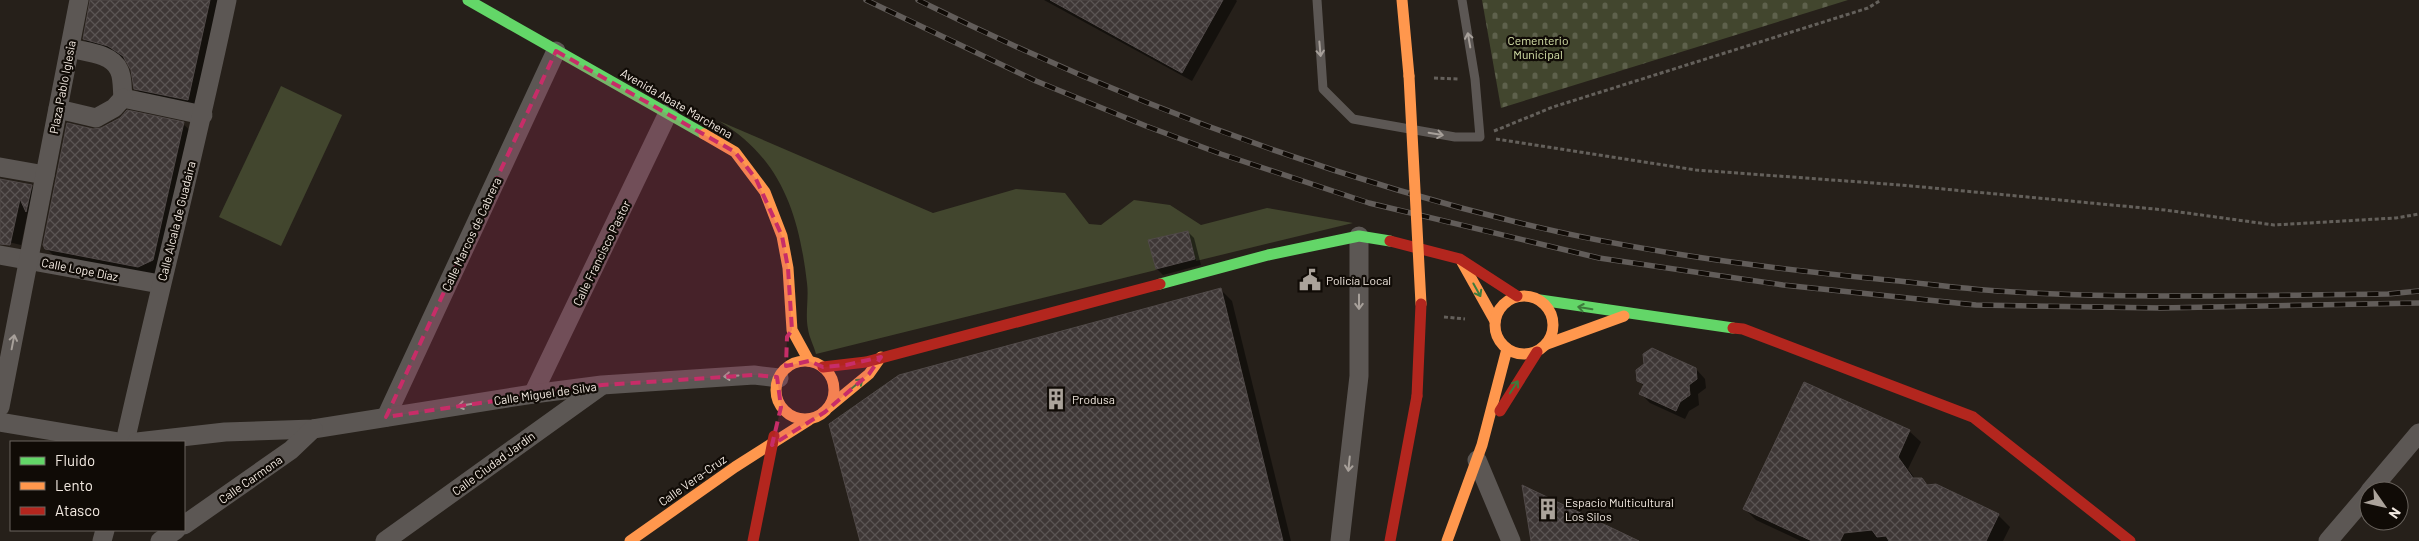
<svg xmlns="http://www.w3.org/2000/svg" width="2419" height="541" viewBox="0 0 2419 541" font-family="Barlow,sans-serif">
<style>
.green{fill:#42462e}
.cemetery{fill:url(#cemetery-stones)}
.shadow{fill:#0007}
.building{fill:url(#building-cross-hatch);stroke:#514a49}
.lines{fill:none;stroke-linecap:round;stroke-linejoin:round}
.path{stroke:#64605b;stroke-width:3;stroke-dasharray:4 2.5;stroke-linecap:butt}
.lane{stroke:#5c5754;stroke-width:9}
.street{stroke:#5c5754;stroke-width:19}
.fast{stroke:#63d668;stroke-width:11}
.slow{stroke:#ff974d;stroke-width:11}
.jam{stroke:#b3261e;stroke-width:11}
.rail-casing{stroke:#625d5a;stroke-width:5.5}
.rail{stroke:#100b06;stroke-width:4;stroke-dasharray:11;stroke-linecap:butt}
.slow-bridge{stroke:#ff974d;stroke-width:11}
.jam-bridge{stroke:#b3261e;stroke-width:11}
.oneway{stroke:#a7a09a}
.oneway2{stroke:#3e7b3c}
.marked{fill:#c72d68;fill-opacity:0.2;stroke:#c72d68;stroke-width:4;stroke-dasharray:10 6;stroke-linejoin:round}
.labels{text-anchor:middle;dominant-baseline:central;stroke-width:4.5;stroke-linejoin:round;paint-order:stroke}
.park-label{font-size:12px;fill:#d7e3aa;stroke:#100b06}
.street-label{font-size:12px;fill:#f2e9e1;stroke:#100b06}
.poi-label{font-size:12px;fill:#f2e9e1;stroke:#100b06;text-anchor:start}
</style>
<defs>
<pattern id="cemetery-stones" width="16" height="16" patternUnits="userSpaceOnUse" patternTransform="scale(1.25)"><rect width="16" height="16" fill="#42462e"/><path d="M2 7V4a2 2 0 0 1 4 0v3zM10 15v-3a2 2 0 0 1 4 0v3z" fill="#5e614c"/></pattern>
<pattern id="building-cross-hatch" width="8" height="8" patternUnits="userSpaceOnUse" patternTransform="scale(1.25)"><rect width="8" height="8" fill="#3e3736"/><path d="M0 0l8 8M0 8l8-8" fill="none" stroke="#5a5453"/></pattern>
</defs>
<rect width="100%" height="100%" fill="#26201a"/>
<g class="green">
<path d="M281,86L342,115L281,246L219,217Z"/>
<path d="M719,121L933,213L1016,189L1065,193L1089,224L1101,225L1134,200L1170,205L1201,225L1267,208L1353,223L1196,261L1188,231L1149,240L1156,270L816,354C814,346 809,337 808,329C805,314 809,298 807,283C799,214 781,158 719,121Z"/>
</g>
<path class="cemetery" d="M1482,0H1848L1501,108Z"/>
<g class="shadow">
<path d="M91,0H224L200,111L147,100L135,88L132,69L128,62L121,57L96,51L84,39Z"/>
<path d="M1044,0H1236L1237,1L1192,81Z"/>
<path d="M183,124L195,135L165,272L150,279L58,260L46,248L93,130Z"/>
<path d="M0,180L31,186L40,195L36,220L28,212L21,245L0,240Z"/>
<path d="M1188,232L1194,238L1201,265L1163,275L1157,269Z"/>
<path d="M1221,290L1232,301L1291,541H862Z"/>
<path d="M1696,369L1705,379L1706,388L1698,394L1699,405L1689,411L1685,419L1650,403L1641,394L1644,386L1638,380Z"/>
<path d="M1909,431L1921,442L1908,469L1916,480L1921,479L1928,486L1998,515L2010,527L2003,541H1801L1756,520L1745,509Z"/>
</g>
<g class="building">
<path d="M90,0H210L188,100L134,89L131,70L123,56L108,46L83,39Z"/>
<path d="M1050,0H1223L1182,73Z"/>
<path d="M127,110L184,122L153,260L138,267L45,249L43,245L67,123L93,129L101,128L120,118Z"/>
<path d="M0,179L32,185L26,212L20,199L10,245L0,244Z"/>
<path d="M1188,231L1195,259L1156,269L1148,240Z"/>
<path d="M1221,288L1283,541H860L829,424L899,375Z"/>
<path d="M1652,348L1696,368L1697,379L1689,385L1690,395L1680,402L1676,411L1639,394L1644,384L1637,381L1636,370L1644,364L1643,354Z"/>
<path d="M1804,382L1910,430L1898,457L1913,478H1922L1927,485L1936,484L1999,514L1986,541H1889L1886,536L1877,537L1872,530L1844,533L1840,541H1812L1743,509Z"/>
<path d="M1522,485L1639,541H1531Z"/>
</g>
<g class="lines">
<g class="path">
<path d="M1434,78L1460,79"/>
<path d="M1494,131L1553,107L1868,8L1881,0"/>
<path d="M1496,139L1696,170L1901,185L2165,210L2274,225L2396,218L2419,214"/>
<path d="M1444,317L1465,319"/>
</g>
<path class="lane" d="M1317,0L1323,89L1353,119L1455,137H1480L1475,79L1462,0"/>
<g class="street">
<path d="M70,48C85,52 112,53 119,70C123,77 122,90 123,98L203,115"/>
<path d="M58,109L96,118L114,108L123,98"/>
<path d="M0,167L45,175"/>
<path d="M0,255L160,284"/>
<path d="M533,394L668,113"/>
<path d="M0,407L79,0"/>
<path d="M386,417L556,51"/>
<path d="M0,422L119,442"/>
<path d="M125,442C158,295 196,148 227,0"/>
<path d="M137,442L225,432L313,429L533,394L602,385L754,375L779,378"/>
<path d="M1477,460L1511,541"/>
<path d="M2370,491L2419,433"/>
<path d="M184,525L291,450L313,429"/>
<path d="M102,541L105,530"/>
<path d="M160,541L176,530"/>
<path d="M385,541L601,386"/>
<path d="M1340,541L1359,376V236"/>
<path d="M2328,541L2369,493"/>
</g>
<g class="fast">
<path d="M468,0L704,134"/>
<path d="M1160,284L1268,255L1359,236L1390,241"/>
<path d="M1540,300L1733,328"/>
</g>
<g class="slow">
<path d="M1402,0L1409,76"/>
<path d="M704,134L735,152L765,192L782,236L788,268L792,330L809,361"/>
<path d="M1462,262L1495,321"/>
<circle cx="1524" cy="325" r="29"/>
<path d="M1547,344L1624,316"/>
<circle cx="805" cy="390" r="29"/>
<path d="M829,407L869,374L881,357"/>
<path d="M630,541L735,467L809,420"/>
<path d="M1447,541L1482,445L1507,349"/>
</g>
<g class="jam">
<path d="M1390,241L1460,259L1517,296"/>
<path d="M1733,328L1743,329L1973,417L2130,541"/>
<path d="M823,367L866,362L1160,284"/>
<path d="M1500,411L1537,352"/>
<path d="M753,541L774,436"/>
<path d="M1390,541L1417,396"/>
</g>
<g class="rail-casing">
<g id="rail">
<path d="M866,0L1036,81L1146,126L1221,154L1369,203L1599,258L1783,285L1976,305L2160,308L2419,303"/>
<path d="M918,0C1112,96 1314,173 1524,224C1640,252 1759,267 1878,279C1923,283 1969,290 2014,292C2138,299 2263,295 2388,294L2419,291"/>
</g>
</g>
<use href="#rail" class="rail"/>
<path class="slow-bridge" d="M1409,76L1421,304"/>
<path class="jam-bridge" d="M1417,396L1421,304"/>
</g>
<defs><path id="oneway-shaft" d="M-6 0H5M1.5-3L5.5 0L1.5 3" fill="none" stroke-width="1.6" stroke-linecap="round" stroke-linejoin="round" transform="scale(1.25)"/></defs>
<g class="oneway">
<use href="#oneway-shaft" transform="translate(1469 40) rotate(-100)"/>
<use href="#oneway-shaft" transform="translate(1320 49) rotate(85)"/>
<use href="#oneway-shaft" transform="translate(1436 134) rotate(10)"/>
<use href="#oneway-shaft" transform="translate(1359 302) rotate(90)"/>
<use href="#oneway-shaft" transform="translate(13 342) rotate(-79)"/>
<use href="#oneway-shaft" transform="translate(731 376) rotate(176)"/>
<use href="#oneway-shaft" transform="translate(465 405) rotate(171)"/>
<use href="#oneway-shaft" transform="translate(1349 464) rotate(96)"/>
</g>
<g class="oneway2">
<use href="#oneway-shaft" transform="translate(1477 290) rotate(61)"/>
<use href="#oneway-shaft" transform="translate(1585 308) rotate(-171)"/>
<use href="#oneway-shaft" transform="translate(857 384) rotate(-40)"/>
<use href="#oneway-shaft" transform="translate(1514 387) rotate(-57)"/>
</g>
<path class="marked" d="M556,51L735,152L756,179L782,236L788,268L792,330L787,337L786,366L809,361L823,367L846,365L881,357L869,374L825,412L772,445L781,407L777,377L754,375L602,385L386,417Z"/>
<defs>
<g id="civic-bare" transform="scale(1.725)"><path d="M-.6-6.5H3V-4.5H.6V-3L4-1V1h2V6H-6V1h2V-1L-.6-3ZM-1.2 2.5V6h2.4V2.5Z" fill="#aba39b" stroke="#100b06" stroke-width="2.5" paint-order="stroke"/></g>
<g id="building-bare" transform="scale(1.725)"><path d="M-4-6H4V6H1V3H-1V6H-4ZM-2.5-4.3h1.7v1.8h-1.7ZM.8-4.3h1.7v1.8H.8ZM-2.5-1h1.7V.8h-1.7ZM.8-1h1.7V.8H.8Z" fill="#aba39b" stroke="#100b06" stroke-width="2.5" paint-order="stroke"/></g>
</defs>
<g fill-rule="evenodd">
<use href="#civic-bare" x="1310" y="280"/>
<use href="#building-bare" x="1056" y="399"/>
<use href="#building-bare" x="1548" y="509"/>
</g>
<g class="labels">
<g class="park-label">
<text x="1538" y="40">Cementerio<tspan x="1538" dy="14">Municipal</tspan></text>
</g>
<g class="street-label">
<text transform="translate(62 87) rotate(-79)">Plaza Pablo Iglesia</text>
<text transform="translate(677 103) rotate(30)">Avenida Abate Marchena</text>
<text transform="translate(176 221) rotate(-76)">Calle Alcala de Guadaira</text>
<text transform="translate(471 234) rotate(-65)">Calle Marcos de Cabrera</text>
<text transform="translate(601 253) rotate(-64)">Calle Francisco Pastor</text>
<text transform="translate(80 269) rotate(11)">Calle Lope Díaz</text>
<text transform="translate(545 393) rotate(-8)">Calle Miguel de Silva</text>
<text transform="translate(493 463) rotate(-36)">Calle Ciudad Jardín</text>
<text transform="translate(250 479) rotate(-35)">Calle Carmona</text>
<text transform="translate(692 480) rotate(-35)">Calle Vera-Cruz</text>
</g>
<g class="poi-label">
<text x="1326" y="280">Policía Local</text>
<text x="1072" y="399">Produsa</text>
<text x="1565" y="502">Espacio Multicultural<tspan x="1565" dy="14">Los Silos</tspan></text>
</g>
</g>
<rect x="10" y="441" width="175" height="90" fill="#100b06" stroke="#6a645e"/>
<rect x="20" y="457" width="25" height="8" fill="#63d668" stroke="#6a645e"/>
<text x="55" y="466" font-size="15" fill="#f2e9e1">Fluido</text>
<rect x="20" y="482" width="25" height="8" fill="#ff974d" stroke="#6a645e"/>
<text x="55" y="491" font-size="15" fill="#f2e9e1">Lento</text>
<rect x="20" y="507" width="25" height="8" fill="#b3261e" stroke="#6a645e"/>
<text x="55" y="516" font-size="15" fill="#f2e9e1">Atasco</text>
<g transform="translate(2384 506) rotate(124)"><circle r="24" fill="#100b06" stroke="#6a645e"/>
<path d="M0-4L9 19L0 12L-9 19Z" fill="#aba39b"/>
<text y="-8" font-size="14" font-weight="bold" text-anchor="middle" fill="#f2e9e1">N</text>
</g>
</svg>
